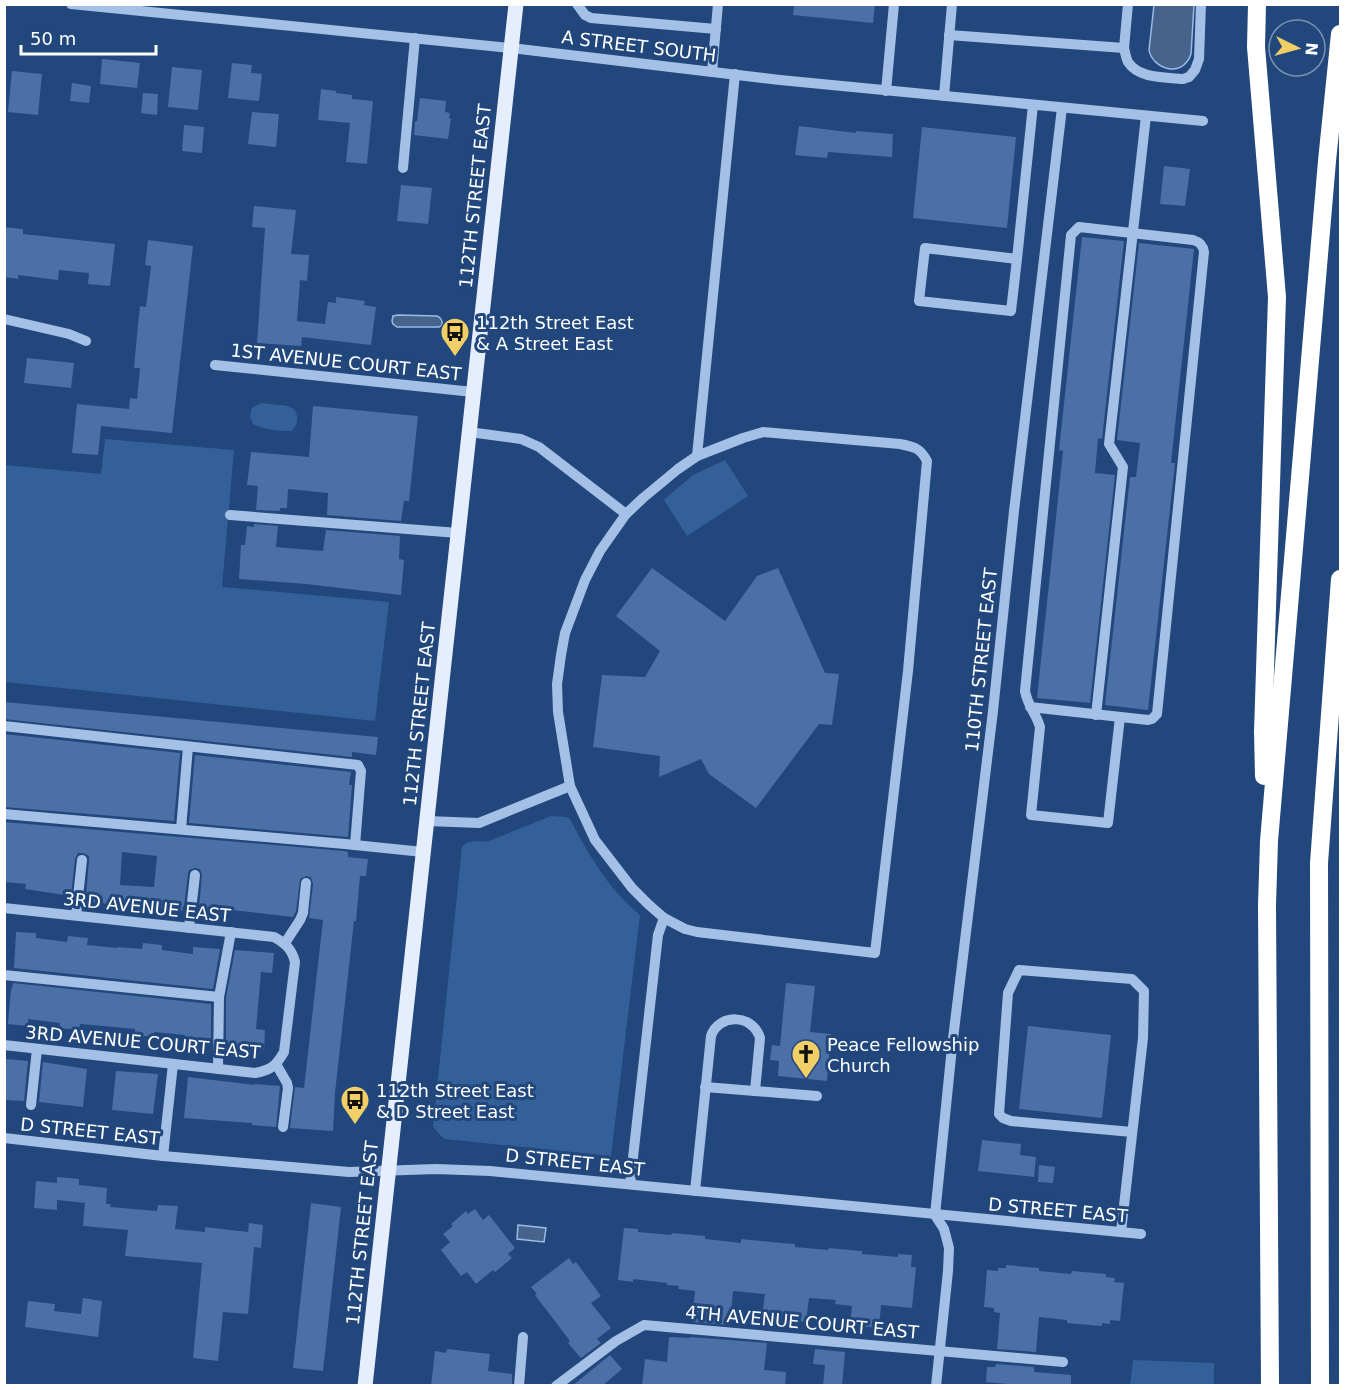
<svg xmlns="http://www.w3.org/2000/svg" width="1345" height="1390" viewBox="0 0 1345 1390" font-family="'DejaVu Sans',sans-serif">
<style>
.green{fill:#34609a}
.water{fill:#48638b;stroke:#98bbe7;stroke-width:1.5}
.building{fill:#4a70a5;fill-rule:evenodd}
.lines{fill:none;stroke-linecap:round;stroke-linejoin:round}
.minor{stroke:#a5c0e6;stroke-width:10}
.major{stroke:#e6eefd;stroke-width:15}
.highway{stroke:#fff;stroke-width:18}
.labels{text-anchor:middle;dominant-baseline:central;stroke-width:6;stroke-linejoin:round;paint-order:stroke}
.street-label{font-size:18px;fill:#fff;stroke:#21477c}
.poi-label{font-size:18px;fill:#fff;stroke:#21477c;text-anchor:start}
</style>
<rect width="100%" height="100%" fill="#21477c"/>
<g class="green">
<path d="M262,403L288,406L294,409C299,416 298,424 292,431C279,431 264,430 253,424L250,416L252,408L259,404Z"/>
<path d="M105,439L234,450L222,587L389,602L375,721L5,682L4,465L101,474Z"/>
<path d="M725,460L748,496L687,536L664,500L693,475Z"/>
<path d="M551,816L566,817L570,819C589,855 608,889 640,915L611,1156L445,1139L441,1136L433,1127L462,847C469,838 479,843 489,841Z"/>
<path d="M1133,1360L1214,1363V1385H1130Z"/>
</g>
<g class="water">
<path d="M1154,5H1194L1191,54C1182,80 1152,68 1149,50Z"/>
<path d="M398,315L437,316C441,318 443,320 442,325L439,327H397L393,324L392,321L393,316Z"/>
<path d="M518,1225L546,1228L544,1242L517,1239Z"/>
</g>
<g class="building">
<path d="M794,4H875L873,23L793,15Z"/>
<path d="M102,59L140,63L137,88L100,84Z"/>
<path d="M232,63L252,65L251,73L262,74L259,101L228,98Z"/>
<path d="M172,67L202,70L198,110L168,107Z"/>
<path d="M12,71L42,74L38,115L8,112Z"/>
<path d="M72,83L91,86L89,103L70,101Z"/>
<path d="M321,89L336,91V93L352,95V99L373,101L367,164L346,162L350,123L318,120Z"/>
<path d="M143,93L158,94L157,115L141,113Z"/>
<path d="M420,98L446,101L445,112L450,113L449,118L451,119L448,139L414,135L415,121H417Z"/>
<path d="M252,112L279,114L276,147L248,144Z"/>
<path d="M184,125L204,127L202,153L182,151Z"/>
<path d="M799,126L856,133V131L893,134L892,157L828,152L827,158L795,155Z"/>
<path d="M922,127L1016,137L1007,228L913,218Z"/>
<path d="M1164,166L1190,169L1185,206L1160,204Z"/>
<path d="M401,185L432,188L428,224L397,221Z"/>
<path d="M254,206L296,210L291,254L309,255L307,281L300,280L297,321L325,324L328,302L336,303V297L365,301L364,305L376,307L371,345L302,337L301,346L257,343L265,228L252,227Z"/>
<path d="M4,227L23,229V234L115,244L110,286L88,284L89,273L59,270L58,280L18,275V279L4,277Z"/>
<path d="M1082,237L1124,241L1102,439L1098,438L1095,473L1115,475L1090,703L1037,698L1063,451L1059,450Z"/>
<path d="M148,240L193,246L172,433L101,426L98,455L72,453L77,404L129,409L130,398L137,399L140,368H134L138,324L140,306L146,307L151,266L145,265Z"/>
<path d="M1139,243L1194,249L1171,463H1175L1148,710L1105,705L1130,477H1136L1140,443L1117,440Z"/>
<path d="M27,358L74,363L71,388L24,383Z"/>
<path d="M313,406L418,416L409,501H404L401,521L327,515L328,493L288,489L287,508H280V511L256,510L258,486L247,485L251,452L309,457Z"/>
<path d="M254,524L278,526L276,547L323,551L326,530L400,536L399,559L404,560L401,595L306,584L239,579L241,545H245L247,526L254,527Z"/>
<path d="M652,568L725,621L757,576L778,568L825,673L839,674L832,725L819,724L756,808L709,774L701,759L659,777L660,756L593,747L602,675L645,677L660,651L616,616Z"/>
<path d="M4,702L378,737L376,755L352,752V757L4,719Z"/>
<path d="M4,734L180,753L174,821L4,807Z"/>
<path d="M195,755L351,772L349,785H352L348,837L189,823Z"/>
<path d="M4,822L344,851L348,852V857L368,859L366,876H360L356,921H354L335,1093L333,1131L290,1128L295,1087L304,1088L323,920L309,918L313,884L311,877L306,876L300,879L296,911L293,917L223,909V910L199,908L202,875L200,869L195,868L189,870L188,874L184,906H183L182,911L89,902V897H86L89,860V856L83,853H78L75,859L71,896L25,889L26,884L4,882ZM122,852L157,856L154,887L120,885Z"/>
<path d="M16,932L36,933V938L67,942L68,936L88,938L87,945L117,948V947L142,949L143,943L162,945V950L193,954V947L220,949L213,989L14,968Z"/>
<path d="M235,950L274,953L272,973L261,972L256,1029L265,1030L264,1050L226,1046V998Z"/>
<path d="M13,983L211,1004V1044L184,1041L185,1035L154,1032V1037L134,1035L135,1029L104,1026L80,1024L79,1030L59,1028L60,1023L28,1019V1026L8,1024L11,989H12Z"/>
<path d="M786,983L815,986L810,1032L831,1034L827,1081L778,1076L779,1061L770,1060L772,1045L780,1046Z"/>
<path d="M1028,1026L1111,1035L1102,1118L1019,1109Z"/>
<path d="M6,1059L28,1061L24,1101L4,1100Z"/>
<path d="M43,1062L87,1069L83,1107L39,1102Z"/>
<path d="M116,1071L158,1074L153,1114L112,1110Z"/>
<path d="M188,1077L255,1085V1084L280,1086L276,1127L252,1125V1123L184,1118Z"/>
<path d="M982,1140L1021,1144L1020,1155L1036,1157L1034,1177L978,1171Z"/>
<path d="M1039,1165L1055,1167L1053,1183L1038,1182Z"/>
<path d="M57,1177L79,1179V1185L107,1188L106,1204H111L110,1207L157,1211L158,1205L178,1206L175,1229L205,1232V1227L248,1232L249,1223L263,1225L261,1248L254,1247L248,1314L223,1312L218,1361L193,1358L202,1263L125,1256L128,1230L83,1226L85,1203L57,1200V1210L34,1208L36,1181L57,1183Z"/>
<path d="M311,1203L341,1207L323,1371L293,1368Z"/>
<path d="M475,1209L483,1220L489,1215L515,1248L508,1254L512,1258L495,1272L493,1270L476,1284L467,1272L461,1276L441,1250L450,1242L443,1234L453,1226L451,1224L466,1211L468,1214Z"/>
<path d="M624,1228L638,1229V1232L671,1235L672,1233L705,1236V1239L724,1241L741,1243V1239L781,1243L795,1244V1247L828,1250L829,1248L850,1250L862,1251V1254L898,1257V1254L912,1255L911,1267H916L912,1308L881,1305L879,1328L850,1325L852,1306L835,1304L836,1300L809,1298L806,1322L762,1317L765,1294L733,1291L730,1325L692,1322L695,1291L678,1289L679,1286L667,1285V1283L633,1279V1282L618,1280Z"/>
<path d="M569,1258L573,1264L576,1262L601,1296L591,1303L611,1328L597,1339L601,1343L581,1358L568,1343L570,1341L535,1295L537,1294L531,1287Z"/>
<path d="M1006,1265L1039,1268V1271L1071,1274L1072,1271L1106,1274V1277L1115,1278L1114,1282L1124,1283L1120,1321L1110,1320V1324L1102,1323V1326L1067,1323V1320L1039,1317L1036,1352L997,1349L1000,1313L994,1312V1308L984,1307L987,1270L998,1271V1268H1006Z"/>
<path d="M83,1298L102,1301L98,1337L25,1327L28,1301L55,1304L54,1311L81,1314Z"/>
<path d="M669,1337L690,1338V1337L767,1343L764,1370L786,1372L785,1386H642L645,1359L667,1362Z"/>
<path d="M447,1349L490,1354L488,1371L512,1374V1386H431L435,1351L446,1353Z"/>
<path d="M815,1349L845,1352L842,1386H823L825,1365L813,1364Z"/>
<path d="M610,1355L622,1369L602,1386H572Z"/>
<path d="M996,1364L1034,1367V1372L1071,1375V1386H1028L986,1382L987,1367H995Z"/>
</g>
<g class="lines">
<g class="minor">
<path d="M71,4L511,48L780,80L1203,121"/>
<path d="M577,4L585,15L591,18L716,29"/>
<path d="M949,35L1124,48L1128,4"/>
<path d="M1124,48C1125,52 1126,58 1128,62C1139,79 1165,77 1183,79L1189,77L1195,70L1199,59L1201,4"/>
<path d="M712,72L718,4"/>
<path d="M886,91L894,4"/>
<path d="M944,96L952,4"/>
<path d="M403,168L415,38"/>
<path d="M1017,259L1011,311L919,301L925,248L1017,259L1033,105"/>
<path d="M4,319L69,334L86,341"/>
<path d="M215,365L473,392"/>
<path d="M469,432L521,439L539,447L626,514"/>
<path d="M763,432L900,444C915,447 920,448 927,461L908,671L875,953L697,932L685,929L664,918L648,904L632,888L595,840L570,786L558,712L557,684L561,655L565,633L585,580L600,551L626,514L643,498L678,469L697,456L743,438Z"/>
<path d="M697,456L735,74"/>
<path d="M230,515L458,533"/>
<path d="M1030,707L1148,720L1152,719L1157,714L1204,252C1203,245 1200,242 1193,240L1079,227L1071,235L1025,691C1028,707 1036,713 1040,727L1031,815L1108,823L1120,717"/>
<path d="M1096,715L1123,467L1109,444L1146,116"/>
<path d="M4,726L358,765L361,771L355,845"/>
<path d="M4,814L345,844L423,852"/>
<path d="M427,821L479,823L570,786"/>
<path d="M181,829L188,747"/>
<path d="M4,908L274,937C285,943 292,949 295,962L284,1052C276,1066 271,1070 255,1073L4,1045"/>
<path d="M76,915L82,860"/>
<path d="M189,928L195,875"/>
<path d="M285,943L300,920L303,913L306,883"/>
<path d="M4,975L219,997"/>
<path d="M276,1064L287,1083L288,1088L283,1127"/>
<path d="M218,1069L219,997L231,932"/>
<path d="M705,1087L817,1096"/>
<path d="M31,1105L37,1049"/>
<path d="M4,1138L163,1156L349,1172L436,1169L490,1171L1141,1234"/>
<path d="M163,1156L173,1064"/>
<path d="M630,1184L658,935L664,918"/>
<path d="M695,1191L711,1036C719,1013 753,1014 760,1038L755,1091"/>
<path d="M1121,1232L1143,1038L1144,991L1132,979L1019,970L1008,993L999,1114L1003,1118L1011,1121L1132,1132"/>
<path d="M519,1386L523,1337"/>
<path d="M556,1386L616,1341L644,1325L1063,1362"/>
<path d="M936,1386L948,1271L949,1248L944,1229L935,1215L952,1047L993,711L1014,511L1062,108"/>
</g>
<path class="major" d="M365,1386L516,4"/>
<g class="highway">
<path d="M1257,4L1256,47L1277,297L1263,732L1264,776"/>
<path d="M1270,1386L1267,905L1269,841L1327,161L1340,34"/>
<path d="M1320,1386L1319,863L1340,579"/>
</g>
</g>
<defs>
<g id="bus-pin" transform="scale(1.5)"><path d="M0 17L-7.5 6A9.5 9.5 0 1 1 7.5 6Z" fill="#f2ce66" stroke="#21477c"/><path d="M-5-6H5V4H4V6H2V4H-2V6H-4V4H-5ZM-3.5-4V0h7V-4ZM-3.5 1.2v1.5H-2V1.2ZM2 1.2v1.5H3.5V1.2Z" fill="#111"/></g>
<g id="church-pin" transform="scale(1.5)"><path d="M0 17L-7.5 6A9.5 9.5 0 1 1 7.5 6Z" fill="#f2ce66" stroke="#21477c"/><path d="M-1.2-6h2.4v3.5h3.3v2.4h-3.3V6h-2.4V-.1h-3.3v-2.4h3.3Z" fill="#111"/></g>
</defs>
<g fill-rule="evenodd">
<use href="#bus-pin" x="455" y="332"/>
<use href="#church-pin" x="806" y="1054"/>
<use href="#bus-pin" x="355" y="1100"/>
</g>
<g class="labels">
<g class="street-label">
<text transform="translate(639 46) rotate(7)">A STREET SOUTH</text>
<text transform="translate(475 196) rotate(-84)">112TH STREET EAST</text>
<text transform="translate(346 362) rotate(6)">1ST AVENUE COURT EAST</text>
<text transform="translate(981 660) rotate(-84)">110TH STREET EAST</text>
<text transform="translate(419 714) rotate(-84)">112TH STREET EAST</text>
<text transform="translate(147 907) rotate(6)">3RD AVENUE EAST</text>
<text transform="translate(143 1042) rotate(5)">3RD AVENUE COURT EAST</text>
<text transform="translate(90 1131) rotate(6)">D STREET EAST</text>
<text transform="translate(575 1162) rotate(6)">D STREET EAST</text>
<text transform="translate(1058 1210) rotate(5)">D STREET EAST</text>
<text transform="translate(362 1233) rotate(-84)">112TH STREET EAST</text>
<text transform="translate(802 1322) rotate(5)">4TH AVENUE COURT EAST</text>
</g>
<g class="poi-label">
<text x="476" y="322">112th Street East<tspan x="476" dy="21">&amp; A Street East</tspan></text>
<text x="827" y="1044">Peace Fellowship<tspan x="827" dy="21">Church</tspan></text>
<text x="376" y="1090">112th Street East<tspan x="376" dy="21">&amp; D Street East</tspan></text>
</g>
</g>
<rect width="1345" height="1390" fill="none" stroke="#ffffff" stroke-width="12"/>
<g transform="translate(1297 48) rotate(95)"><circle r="28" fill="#21477c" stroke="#7a91b0" stroke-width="1.5"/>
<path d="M0-4.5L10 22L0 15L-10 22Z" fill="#f2ce66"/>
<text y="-9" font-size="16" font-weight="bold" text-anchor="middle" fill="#ffffff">N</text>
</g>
<path d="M21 45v9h135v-9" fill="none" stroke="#ffffff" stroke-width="3"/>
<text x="30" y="45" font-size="18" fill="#ffffff" stroke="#21477c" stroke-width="4.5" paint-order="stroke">50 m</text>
</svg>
